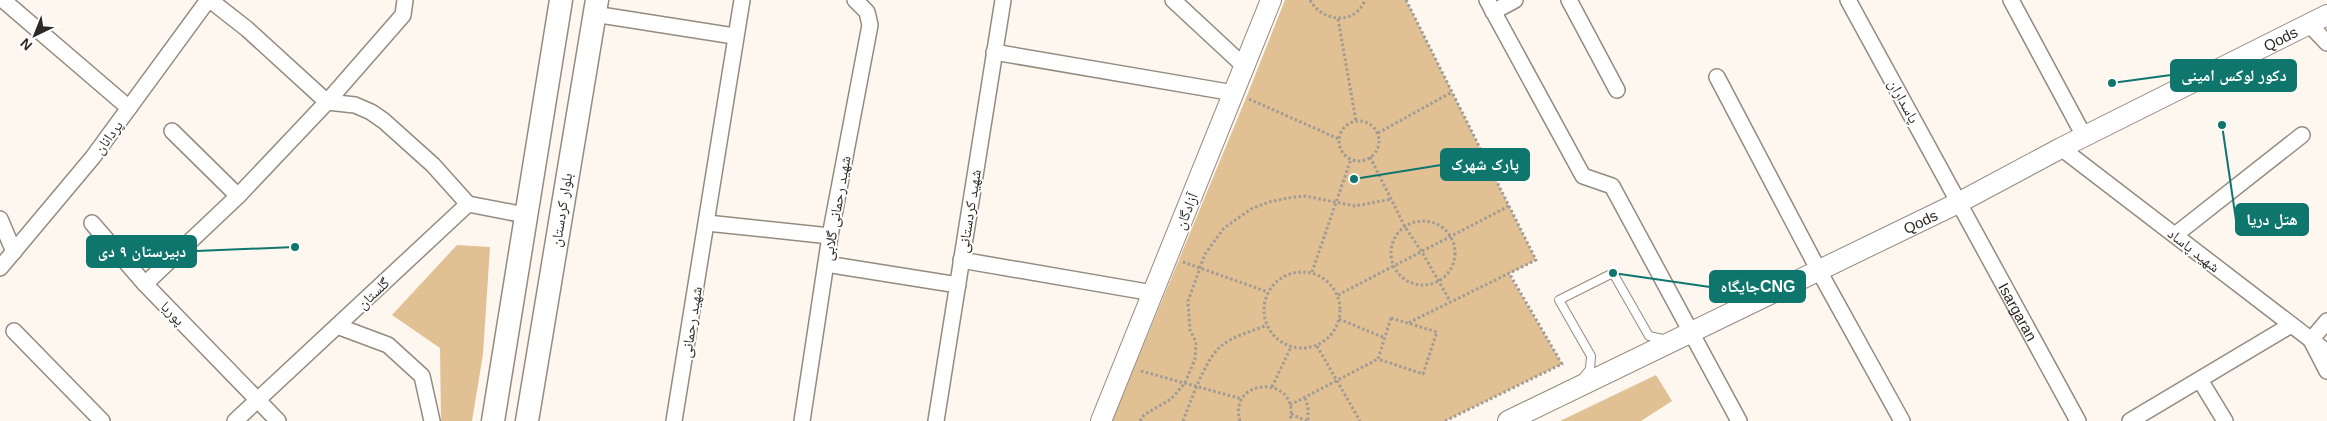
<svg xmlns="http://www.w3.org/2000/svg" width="2327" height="421" viewBox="0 0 2327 421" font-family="Helvetica,'Noto Naskh Arabic',sans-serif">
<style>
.green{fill:#e1c093}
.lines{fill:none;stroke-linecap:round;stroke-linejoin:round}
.lane-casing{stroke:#948b7f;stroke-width:10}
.street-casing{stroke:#948b7f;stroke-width:18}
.secondary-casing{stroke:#948b7f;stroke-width:22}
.primary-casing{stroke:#948b7f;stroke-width:25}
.path{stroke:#a09b95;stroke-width:3;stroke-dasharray:2.5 2.5;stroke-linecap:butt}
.lane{stroke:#fff;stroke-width:8}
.street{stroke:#fff;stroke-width:15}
.secondary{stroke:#fff;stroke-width:20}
.primary{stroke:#fff;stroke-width:22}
.labels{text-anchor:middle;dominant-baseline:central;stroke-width:4;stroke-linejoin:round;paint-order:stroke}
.street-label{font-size:15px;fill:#2c2924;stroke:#fff}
.leader{fill:none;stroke:#0f766e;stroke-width:2}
.callout-dot{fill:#0f766e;stroke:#fff;stroke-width:2}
.callout{fill:#0f766e;stroke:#0f766e;stroke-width:2}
.callout-label{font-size:16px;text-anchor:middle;font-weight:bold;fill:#fff}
</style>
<rect width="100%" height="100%" fill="#fdf7f0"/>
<g class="green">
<path d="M1285,0H1406L1536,260L1509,274L1562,364L1445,421H1112L1246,98Z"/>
<path d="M457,245L490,247L483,354L472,421H441L440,348L392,315Z"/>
<path d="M1656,375L1672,401L1641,421H1560Z"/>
</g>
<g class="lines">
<g class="lane-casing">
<path id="lane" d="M1583,378L1590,369L1591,356L1559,300L1613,273L1649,336L1663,339"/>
</g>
<g class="street-casing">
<g id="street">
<path d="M3,0L129,108"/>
<path d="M210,0L247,29L327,102L355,105L371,112L384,121L433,165L468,204"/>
<path d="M1173,0L1244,66"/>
<path d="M1487,0L1583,176L1612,186L1739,421"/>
<path d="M1569,0L1617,90"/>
<path id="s1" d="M1848,0L2078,421"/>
<path d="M2011,0L2084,136"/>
<path d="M1493,12L1515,0"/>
<path d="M594,14L734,36"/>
<path d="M2309,24L2327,43"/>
<path d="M994,52L1234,93"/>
<path d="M1717,77L1819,271L1902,421"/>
<path d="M172,131L238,196"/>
<path d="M2061,148L2327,352"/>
<path d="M0,219L14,252"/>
<path d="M92,223L145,284L278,421"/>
<path d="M707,223L830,236"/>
<path d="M2175,235L2302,135"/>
<path d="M961,260L1153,293"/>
<path d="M826,264L958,285"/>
<path d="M0,268L93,157L208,0"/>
<path d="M145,284L238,196L327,102L403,15L405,0"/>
<path d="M2327,321L2311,340L2327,371"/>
<path d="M337,326L388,345L422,376L432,421"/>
<path d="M14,331L102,421"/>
<path d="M2200,380L2225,421"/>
<path d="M235,421L468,204L525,215"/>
<path d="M674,421L742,0"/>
<path d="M802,421L830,236L870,25L867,12L855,0"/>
<path d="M936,421L1003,0"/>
<path d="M2130,421L2291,325"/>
</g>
</g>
<g class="secondary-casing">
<g id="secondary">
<path d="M1101,421L1271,0"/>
<path id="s2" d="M1508,421L1960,202L2061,148L2327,15"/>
</g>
</g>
<g class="primary-casing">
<g id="primary">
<path d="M493,421L561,0"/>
<path d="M527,421L597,0"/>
</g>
</g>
<g class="path">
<path d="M1310,0C1322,22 1355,26 1365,0"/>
<path d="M1406,0L1536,260L1408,323"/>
<path d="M1338,19L1356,121"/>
<path d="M1249,99L1339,139"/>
<circle cx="1359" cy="141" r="20"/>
<path d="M1378,133L1452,92"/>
<path d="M1370,157L1405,227L1422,252L1450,301"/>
<circle cx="1423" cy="253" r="32"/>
<path d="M1183,262L1268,292"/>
<circle cx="1302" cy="310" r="38"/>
<path d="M1312,272L1351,159"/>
<path d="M1338,295L1509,206"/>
<path d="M1391,318L1437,332L1423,374L1378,359Z"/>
<path d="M1339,319L1385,338"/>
<path d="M1317,346L1360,421"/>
<path d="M1141,371L1242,399"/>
<path d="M1272,387L1291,347"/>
<path d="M1305,398L1308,407V421"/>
<path d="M1290,405L1378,359"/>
<path d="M1291,414L1307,421"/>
<path d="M1140,421L1144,415L1171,399L1185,383L1195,359L1196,342L1190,330L1188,301L1205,254L1224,228L1251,209L1269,202L1288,198L1305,196L1355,206L1392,199"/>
<path d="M1183,421C1191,401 1205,359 1221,346C1233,336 1253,331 1267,325"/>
<path d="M1240,421C1227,377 1301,374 1290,421"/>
<path d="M1445,421L1562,364L1509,273"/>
</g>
<use href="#lane" class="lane"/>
<use href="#street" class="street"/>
<use href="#secondary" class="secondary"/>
<use href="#primary" class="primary"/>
</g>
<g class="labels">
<g class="street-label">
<text stroke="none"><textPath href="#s2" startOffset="862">Qods</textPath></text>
<text transform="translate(1904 101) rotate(61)">پاسداران</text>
<text transform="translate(108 137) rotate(-54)">پردانان</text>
<text transform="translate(836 208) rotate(-80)">شهید رحمانی گلابی</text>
<text transform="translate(561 210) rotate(-81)">بلوار کردستان</text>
<text transform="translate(969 211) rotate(-81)">شهید کردستانی</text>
<text transform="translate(1186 211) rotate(-68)">آزادگان</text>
<text stroke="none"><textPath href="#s2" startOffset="458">Qods</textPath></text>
<text transform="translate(2194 250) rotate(38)">شهید پاساد</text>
<text transform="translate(373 293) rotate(-43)">گلستان</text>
<text stroke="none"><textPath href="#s1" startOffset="355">Isargaran</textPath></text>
<text transform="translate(173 313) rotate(46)">پوریا</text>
<text transform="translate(691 322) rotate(-81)">شهید رحمانی</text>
</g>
</g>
<path class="leader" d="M2112 83L2171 75M1354 179L1441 165M2222 125L2236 220M295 247L196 251M1613 273L1710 287"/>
<g class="callout-dot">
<circle cx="2112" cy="83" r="5"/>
<circle cx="1354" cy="179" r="5"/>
<circle cx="2222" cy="125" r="5"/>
<circle cx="295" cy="247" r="5"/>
<circle cx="1613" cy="273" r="5"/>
</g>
<g class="callout">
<rect x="2171" y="60" width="125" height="31" rx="5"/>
<rect x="1441" y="149" width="88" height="31" rx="5"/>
<rect x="2236" y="204" width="72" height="31" rx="5"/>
<rect x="87" y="236" width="109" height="31" rx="5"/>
<rect x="1710" y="271" width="95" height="31" rx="5"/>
</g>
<g class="callout-label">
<text x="2234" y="81">دکور لوکس امینی</text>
<text x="1485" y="170">پارک شهرک</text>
<text x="2272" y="225">هتل دریا</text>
<text x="142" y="257">دبیرستان ۹ دی</text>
<text x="1758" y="292">جایگاهCNG</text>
</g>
<g transform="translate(35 35) rotate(223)" stroke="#ffffff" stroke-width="4" paint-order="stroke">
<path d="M0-4L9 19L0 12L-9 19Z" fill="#2c2924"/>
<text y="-8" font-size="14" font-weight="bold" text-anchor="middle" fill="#2c2924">N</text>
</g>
</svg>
